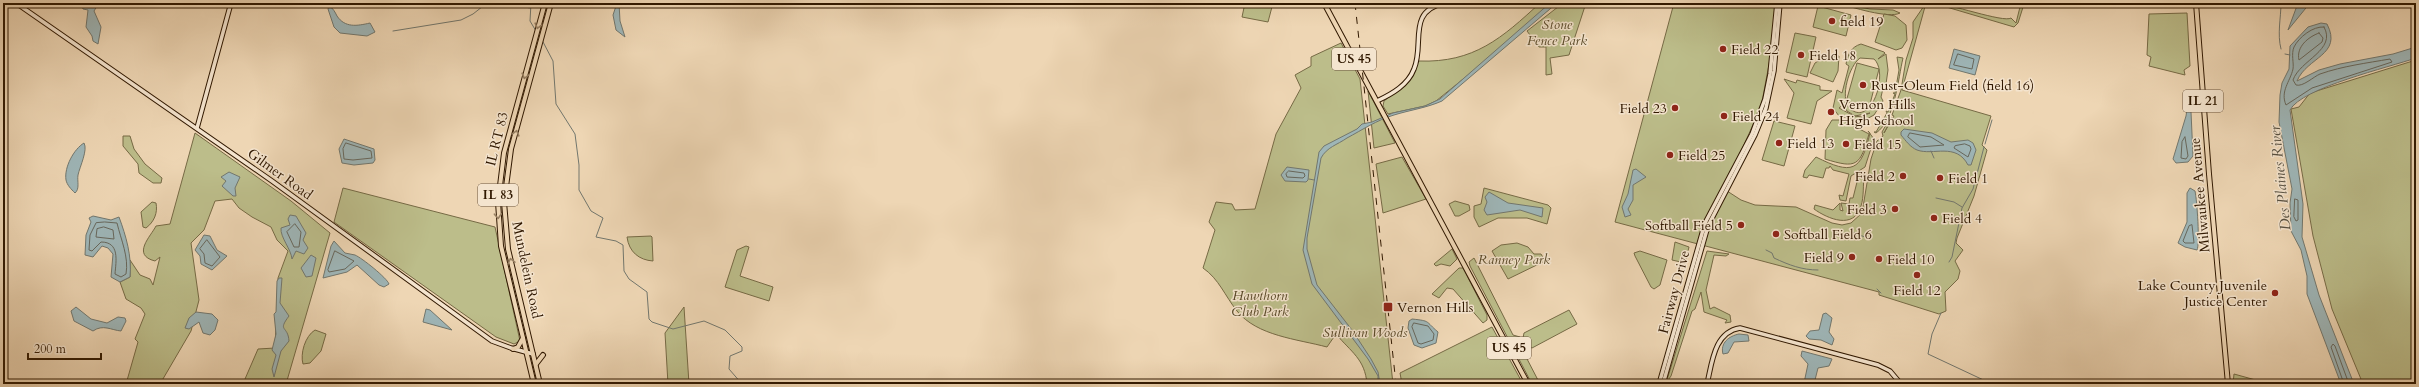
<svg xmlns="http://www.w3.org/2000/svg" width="2419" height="387" viewBox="0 0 2419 387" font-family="Cardo,serif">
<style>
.green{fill:#bcbd8a;stroke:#766a45;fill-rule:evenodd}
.water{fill:#9eb6b8;stroke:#72776e}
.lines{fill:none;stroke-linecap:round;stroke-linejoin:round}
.shore{stroke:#67675c;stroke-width:1}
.stream{stroke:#72776e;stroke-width:1}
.secondary-casing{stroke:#301800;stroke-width:5.5}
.primary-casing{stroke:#301800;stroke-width:6}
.secondary{stroke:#f4e4ce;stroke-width:3.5}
.primary{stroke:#eed6b4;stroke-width:4}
.rail{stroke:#301800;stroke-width:1;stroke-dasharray:7 7;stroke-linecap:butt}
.oneway{stroke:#988063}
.poi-dot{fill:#8f2418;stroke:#f4e4ce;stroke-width:1.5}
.labels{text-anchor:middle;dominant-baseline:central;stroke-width:3;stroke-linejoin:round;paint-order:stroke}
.shield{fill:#f4e4ce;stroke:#6b553e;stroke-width:1}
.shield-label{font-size:13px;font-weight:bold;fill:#301800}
.poi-label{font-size:14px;fill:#301800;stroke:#f4e4ce;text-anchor:start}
.park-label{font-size:14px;font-style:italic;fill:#5a4a29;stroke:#f4e4ce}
.street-label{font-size:14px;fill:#301800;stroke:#f4e4ce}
.water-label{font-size:15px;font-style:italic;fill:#564f40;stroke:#f4e4ce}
</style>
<rect width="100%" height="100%" fill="#eed6b4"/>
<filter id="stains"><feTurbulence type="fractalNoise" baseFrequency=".005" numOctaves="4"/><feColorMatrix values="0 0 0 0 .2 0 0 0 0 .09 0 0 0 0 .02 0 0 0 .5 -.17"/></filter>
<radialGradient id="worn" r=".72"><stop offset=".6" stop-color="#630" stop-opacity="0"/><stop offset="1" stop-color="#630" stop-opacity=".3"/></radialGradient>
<g class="green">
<path d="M1245,3H1273L1268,22L1242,17Z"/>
<path d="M1540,3H1557L1436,101L1425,106L1388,114L1383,106L1384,101L1405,85L1419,61C1474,63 1502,38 1540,3Z"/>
<path d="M1563,3H1586L1569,55L1550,58L1552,74L1546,75V47H1539L1527,31Z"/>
<path d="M1674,3H1776L1770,59L1761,107L1724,189L1741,200L1755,205L1796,207L1832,223L1842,225L1851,223L1862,213L1871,159L1877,141L1883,136L1882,132L1890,118H1892L1884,133L1894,116L1892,115L1901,90L1906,60L1913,38V22L1926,3L1902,90L1991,116L1982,145L1987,150L1974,196L1957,238L1956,243L1963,250L1955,261L1960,271L1958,279L1945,292L1946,311L1939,314L1879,295V292L1615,222Z"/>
<path d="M1838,3L1870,9L1893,10L1900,13C1889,19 1851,7 1838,3Z"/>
<path d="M1933,3C1948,3 2004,23 2011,18L2016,23L2021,3L2024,4L2018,23L2014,27Z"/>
<path d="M1818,6L1851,15L1846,36L1813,27Z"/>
<path d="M2187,13L2190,66L2184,70L2185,75L2149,66L2151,57L2147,55L2149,14Z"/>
<path d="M1884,14L1895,16L1906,25L1907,40L1902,48L1896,50L1875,42Z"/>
<path d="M1795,33L1816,37L1807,77L1786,72Z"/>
<path d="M1341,43L1360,79L1393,384H1367C1365,359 1351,352 1336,334L1327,347C1297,339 1257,336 1237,311C1225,296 1219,279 1203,268L1215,230L1209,222L1216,202L1232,204L1235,210L1255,209L1276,134L1301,88L1295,75L1311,66V57Z"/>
<path d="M1861,44L1884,52L1885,53L1878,59L1886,54L1888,70L1886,84H1884L1881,97L1883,101L1874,115L1863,121V116L1870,113L1855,116L1847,111L1843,105L1839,108L1854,116L1862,117L1861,121L1839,116L1833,108L1837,90L1842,93L1849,66L1846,64C1848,54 1851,47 1861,44ZM1860,58L1874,59C1889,72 1872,129 1849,108C1840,97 1849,66 1860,58Z"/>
<path d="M1827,56H1839L1838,71L1833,82L1810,73L1815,63Z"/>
<path d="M1897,57L1903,58C1898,79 1895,120 1876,133L1874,132H1876L1887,113L1886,111L1888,112L1895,94L1893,93H1895L1899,70Z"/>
<path d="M2416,60V384H2363L2332,309L2313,236L2291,109L2299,107L2310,93Z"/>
<path d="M1857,63L1879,69L1869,108L1846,102Z"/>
<path d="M1784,79L1796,83L1797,80L1820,86V90L1832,91L1817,101L1811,124L1787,118L1794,93Z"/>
<path d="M1368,91L1395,143L1374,148Z"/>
<path d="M1832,120H1842L1869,134C1860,166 1857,169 1825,159L1826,130Z"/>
<path d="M1774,121L1795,126L1784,166L1762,160Z"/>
<path d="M1868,131L1874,139L1865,167L1851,176L1846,201L1840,200L1839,195L1843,196L1849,174L1833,170L1830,166L1829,168H1826L1823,178L1809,175L1807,178L1803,177L1805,170L1816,157C1852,175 1861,172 1870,133Z"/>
<path d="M195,133L291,201L330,233L286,384H245V379L258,349L275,348L278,278L288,251L277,240L271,227L252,217L239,208L232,199L215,201L204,230L191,243L199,300L191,331L160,384H126L138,342L135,339L145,314L141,308L126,299L120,282L130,277V260L140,275L150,279L153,285L160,257L155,261C131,255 151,236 156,226L170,224Z"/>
<path d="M123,136H130L134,149L145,164L162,178L161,183H153L139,173L138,164L123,146Z"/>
<path d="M1402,157L1426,199L1383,213L1376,164Z"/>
<path d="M1861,172L1864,175C1863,185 1864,197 1861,206C1854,230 1828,219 1814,209L1815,205L1833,210L1840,203V210L1843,211L1841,203L1849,204L1850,198H1853L1858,178L1857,175Z"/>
<path d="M343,188L495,227L520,341L514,344L496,337L334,222Z"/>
<path d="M1484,188L1548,205L1551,208L1547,224L1527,218H1498L1479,227L1474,217V206L1481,204Z"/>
<path d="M1455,201L1469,205L1470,210L1459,216H1455L1449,204Z"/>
<path d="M152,202L156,203C158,213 154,222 146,228L143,227L141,212Z"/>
<path d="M651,236L652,237L653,261C639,260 629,252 627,237Z"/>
<path d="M1675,242L1689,247L1685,263L1672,260Z"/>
<path d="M1517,243L1528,247L1534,254H1541L1545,261L1508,279L1492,251L1501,245Z"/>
<path d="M746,246L749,247L740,276L773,287L769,301L725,287L737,250Z"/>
<path d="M1452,249L1457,259L1450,266L1441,264L1436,266L1434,264Z"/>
<path d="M1640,251L1667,260L1660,285L1654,289L1651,287L1635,256L1634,253Z"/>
<path d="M1707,251L1729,254L1726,256L1714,255L1706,290L1710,309L1714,307L1730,315L1731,322L1725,323L1727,320L1704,312L1701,292L1695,309L1692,311L1671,376L1666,383Z"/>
<path d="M1474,258L1513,335L1520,337L1527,350L1525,355L1540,384H1532L1470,266L1469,262Z"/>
<path d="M1459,268H1463L1487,315V320L1483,323L1453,289L1447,288L1439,298L1432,294Z"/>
<path d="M684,307L689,384H668L665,333Z"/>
<path d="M1569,310L1577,324L1532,348L1527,346L1523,338L1524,333Z"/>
<path d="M1492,327L1523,384H1402L1400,373Z"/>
<path d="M315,330L326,334L321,351L310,363L303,364C300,354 305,336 315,330Z"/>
<path d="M2234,374L2270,384H2233Z"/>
</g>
<g class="water">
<path d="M81,3H99L94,11L101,27L98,44L93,41L92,36L86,27L88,10L83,9Z"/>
<path d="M617,3H619L620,21L625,37L616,30L613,15Z"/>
<path d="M1550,3H1557L1442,101C1426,108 1410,110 1394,115C1377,120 1362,130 1347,138C1337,145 1327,147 1321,158L1307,238V249L1317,285L1352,330L1371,359L1378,372L1380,384H1378V376L1368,359L1312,284L1303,250L1319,152L1324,146L1357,129L1362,124L1372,122L1393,113L1425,106L1440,99Z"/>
<path d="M2298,3H2310L2288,30Z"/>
<path d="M329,6C333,8 335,12 337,16C345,28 357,26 370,23L375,32L367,36L340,33L334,27L328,9Z"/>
<path d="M2321,23L2327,24C2343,55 2307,57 2297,81L2319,70L2340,64L2393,54L2416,47V58C2390,67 2301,88 2290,110L2303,204L2302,237L2319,295L2354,384H2341L2307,294V276L2301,250L2291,231L2290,203L2292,189L2279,122L2280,95L2282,83L2289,69L2290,46L2308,27Z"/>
<path d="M1954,49L1980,56L1975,75L1949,68Z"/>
<path d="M2190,90L2193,156L2188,162L2176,163L2173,159L2186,116Z"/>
<path d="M1904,129L1932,133L1951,142L1968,140L1973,143L1976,150L1971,165H1968C1956,142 1933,156 1917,150C1910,147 1906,141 1901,135V132Z"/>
<path d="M344,139L374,149L375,160L373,163L354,165L342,163L339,149Z"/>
<path d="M84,143C88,150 80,166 78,175C77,181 80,189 75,193C71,189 67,185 66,180C64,167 74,149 84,143Z"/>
<path d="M1287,167L1309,170L1308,180L1306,182L1285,181L1281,175Z"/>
<path d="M1636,169L1646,177L1633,185V200L1628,209L1631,215L1625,217L1622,207L1628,194L1633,170Z"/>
<path d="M229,172L240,177L235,188L236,196H233L222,186L226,181L221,177Z"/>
<path d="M2190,188L2195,191C2197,200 2200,244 2197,250L2185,247L2178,243L2187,222V193Z"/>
<path d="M1489,192L1508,203L1543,208L1542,217L1520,210L1487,215L1484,210L1487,202L1485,197Z"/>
<path d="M290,215L296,216L306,233L303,240L308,248L304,254L296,251L292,259C291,249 280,237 281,228L290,225L288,219Z"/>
<path d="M93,216L111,220L119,217C126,236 132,256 130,277L120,282L111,277L113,254L108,248L102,246L93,257L85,255L86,235L91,222L89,218Z"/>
<path d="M204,235L210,236L217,250L227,256L212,270L201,264L200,256L195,250Z"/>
<path d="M334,241L345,253C348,254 352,254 355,255C362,258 387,278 389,284L384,287L379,285L357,265L347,272L323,278L331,246Z"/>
<path d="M311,255L316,258L312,276L306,277L301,268Z"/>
<path d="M279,278H282L280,303L289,316C277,332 288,325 289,341L281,351L274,377L272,369L276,355L272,350L276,334L274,314L276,312L277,281Z"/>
<path d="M76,307L91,319L107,323L118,317L125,318L126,321L121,331C111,330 103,324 93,331L74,321L71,311Z"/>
<path d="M426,309L430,310L452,330L423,322Z"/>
<path d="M196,312L212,314L218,320L215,330L210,335L203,333L199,322L189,329L185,328L189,318Z"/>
<path d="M1826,313L1832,318L1829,332L1834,339L1832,345L1821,340L1809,339L1806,336L1810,331L1819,330L1823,314Z"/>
<path d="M1412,319C1431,321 1425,321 1438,332L1436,343L1422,348L1414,345L1408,328L1409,321Z"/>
<path d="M1739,334L1748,335L1749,341L1734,342L1728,353L1723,354C1720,343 1729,336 1739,334Z"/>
<path d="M1802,351L1832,359L1829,366L1818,368L1814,384L1804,383L1808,364L1801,356Z"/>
</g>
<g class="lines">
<g class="shore">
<path d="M2324,27C2337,50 2300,60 2293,80L2296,85C2303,87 2313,77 2320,74C2343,66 2367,63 2390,59L2392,62L2312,88L2286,105C2280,91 2290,82 2293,69C2294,63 2291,54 2294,47C2299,37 2313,26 2324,27Z"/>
<path d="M2319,33L2323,38L2322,42L2299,60C2296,47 2308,37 2319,33Z"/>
<path d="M1958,54L1974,59L1972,69L1954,65Z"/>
<path d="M1910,133L1931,137L1944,145L1920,147L1908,137Z"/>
<path d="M2185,137L2188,156L2186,159L2181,158L2182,142Z"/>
<path d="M346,143L371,151L372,158L353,160L344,159L343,149Z"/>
<path d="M1965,144L1970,146L1971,149L1968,157L1954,148L1955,146Z"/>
<path d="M1289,171L1304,173L1305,176L1303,178L1287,177L1286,174Z"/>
<path d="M2295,199L2298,200V220L2296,221L2294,217Z"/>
<path d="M105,222L117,223C121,240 129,257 126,274L121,277L115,274C116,261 120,242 101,242L92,251L89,250L90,235L96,223Z"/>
<path d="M295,224L301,232L299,247H294L287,232Z"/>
<path d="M2192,225L2194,243H2185L2183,241L2189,226Z"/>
<path d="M104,227L113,230L114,239L96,237L97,229Z"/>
<path d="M207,240L220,257L212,266L205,263L204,254L200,249Z"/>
<path d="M335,251L354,261L345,269L329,272L328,270Z"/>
<path d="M1414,323L1428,326L1434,334L1433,340L1421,344L1418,343L1412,327Z"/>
<path d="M2344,384L2331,347L2333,344L2335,346L2349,384"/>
</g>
<g class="stream">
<path d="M521,3L529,8"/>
<path d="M531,3L530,21L536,31"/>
<path d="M393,31L461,20L473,14L487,3"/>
<path d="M542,40L553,61L556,104L575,134L579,165V190L591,211L603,218L596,237L616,241L623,245L624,271L629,279L647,292L649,319L652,322L673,329L704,321L725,330L742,347V351L730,356L729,369L742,384"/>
<path d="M2281,49C2277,34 2281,18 2281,3"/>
<path d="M2285,54L2290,55"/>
<path d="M1985,144L1992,120"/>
<path d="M1931,151L1934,158"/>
<path d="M1309,179L1314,180"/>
<path d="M1936,198L1954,202L1962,207"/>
<path d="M1852,232L1870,239"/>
<path d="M1766,250L1772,253L1774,258C1789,265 1802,270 1818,270"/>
<path d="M1949,262L1952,257L1962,208L1973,189L1984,147"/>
<path d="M1877,289L1881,293"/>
<path d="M1941,313L1932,334L1928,354L1992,384"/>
</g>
<g class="secondary-casing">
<g id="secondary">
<path d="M16,3L272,181L492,341L511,348L533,354"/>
<path d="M1377,101C1392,94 1408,85 1414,69C1425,44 1406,11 1445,3"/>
<path d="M197,128L231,3"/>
<path d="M1659,384L1705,223L1752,134L1765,99L1770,74L1777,3"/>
<path d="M1663,384L1708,226L1755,135L1766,108L1774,71L1780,3"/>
<path d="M1707,384C1712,363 1714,332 1740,328L1878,365L1890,371L1901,384"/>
</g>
</g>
<g class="primary-casing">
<g id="primary">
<path d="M1324,3L1528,384"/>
<path d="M2196,3L2209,174L2228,384"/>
<path d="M513,349L518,347L523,338"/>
<path d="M536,364L543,355"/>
<path d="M534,384L501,246L498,202L504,153L545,3"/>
<path d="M540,384L508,249L504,202L511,149L551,3"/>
</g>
</g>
<use href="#secondary" class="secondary"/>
<use href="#primary" class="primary"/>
<path class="rail" d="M1355,3L1396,384"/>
</g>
<defs><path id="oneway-chevron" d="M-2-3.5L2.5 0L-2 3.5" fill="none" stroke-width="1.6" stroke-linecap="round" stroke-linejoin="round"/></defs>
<g class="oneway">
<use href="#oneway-chevron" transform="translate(538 26) rotate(105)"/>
<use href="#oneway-chevron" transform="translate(525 76) rotate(105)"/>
<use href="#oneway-chevron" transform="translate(516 133) rotate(-75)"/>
<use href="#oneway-chevron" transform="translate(498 216) rotate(87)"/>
<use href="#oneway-chevron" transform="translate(511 261) rotate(-103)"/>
</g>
<g class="poi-dot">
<circle cx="1832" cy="21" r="4"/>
<circle cx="1723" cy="49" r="4"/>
<circle cx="1801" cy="55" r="4"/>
<circle cx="1863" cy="85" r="4"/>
<circle cx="1675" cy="108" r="4"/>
<circle cx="1831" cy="112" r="4"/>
<circle cx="1724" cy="116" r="4"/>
<circle cx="1779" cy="143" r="4"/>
<circle cx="1846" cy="144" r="4"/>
<circle cx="1670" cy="155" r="4"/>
<circle cx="1903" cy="176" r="4"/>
<circle cx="1940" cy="178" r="4"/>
<circle cx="1895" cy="209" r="4"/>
<circle cx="1934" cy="218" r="4"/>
<circle cx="1741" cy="225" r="4"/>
<circle cx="1776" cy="234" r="4"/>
<circle cx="1852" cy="257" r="4"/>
<circle cx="1879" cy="259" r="4"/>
<circle cx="1917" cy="275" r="4"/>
<circle cx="2275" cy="293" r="4"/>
<rect x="1383" y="302" width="10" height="10" rx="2"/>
</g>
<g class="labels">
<g class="shield">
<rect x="1332" y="48" width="44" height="22" rx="3"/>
<rect x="2183" y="90" width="40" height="22" rx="3"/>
<rect x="478" y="184" width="40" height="22" rx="3"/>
<rect x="1487" y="337" width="44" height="22" rx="3"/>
</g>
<g class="shield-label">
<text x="1354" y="59">US 45</text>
<text x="2203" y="101">IL 21</text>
<text x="498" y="195">IL 83</text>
<text x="1509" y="348">US 45</text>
</g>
<g class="poi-label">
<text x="1840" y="21">field 19</text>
<text x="1731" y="49">Field 22</text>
<text x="1809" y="55">Field 18</text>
<text x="1871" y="85">Rust-Oleum Field (field 16)</text>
<text x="1839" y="104">Vernon Hills<tspan x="1839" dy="16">High School</tspan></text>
<text x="1667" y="108" text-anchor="end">Field 23</text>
<text x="1732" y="116">Field 24</text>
<text x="1787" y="143">Field 13</text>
<text x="1854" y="144">Field 15</text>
<text x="1678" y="155">Field 25</text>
<text x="1895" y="176" text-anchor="end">Field 2</text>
<text x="1948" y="178">Field 1</text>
<text x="1887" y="209" text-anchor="end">Field 3</text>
<text x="1942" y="218">Field 4</text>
<text x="1733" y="225" text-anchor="end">Softball Field 5</text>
<text x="1784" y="234">Softball Field 6</text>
<text x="1844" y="257" text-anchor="end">Field 9</text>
<text x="1887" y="259">Field 10</text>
<text x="2267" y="285" text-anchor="end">Lake County Juvenile<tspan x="2267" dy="16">Justice Center</tspan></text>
<text x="1917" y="290" text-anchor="middle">Field 12</text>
<text x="1397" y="307">Vernon Hills</text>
</g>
<g class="park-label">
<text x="1557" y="24">Stone<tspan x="1557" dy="16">Fence Park</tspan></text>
<text x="1514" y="259">Ranney Park</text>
<text x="1260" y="295">Hawthorn<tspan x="1260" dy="16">Club Park</tspan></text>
<text x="1365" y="332">Sullivan Woods</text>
</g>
<g class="street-label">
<text transform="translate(497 139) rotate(-76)">IL RT 83</text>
<text transform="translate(280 174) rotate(36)">Gilmer Road</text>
<text transform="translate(2200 195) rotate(-95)">Milwaukee Avenue</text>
<text transform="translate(527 270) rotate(78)">Mundelein Road</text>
<text transform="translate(1674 292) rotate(-75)">Fairway Drive</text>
</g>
<g class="water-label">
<text transform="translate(2280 178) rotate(-96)">Des Plaines River</text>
</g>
</g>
<rect width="2419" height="387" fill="none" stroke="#eed6b4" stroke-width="16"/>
<rect x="4" y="4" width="2411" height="379" fill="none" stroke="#301800" stroke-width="2"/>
<rect x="8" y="8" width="2403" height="371" fill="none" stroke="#301800"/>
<path d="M28 353v6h73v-6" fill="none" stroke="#301800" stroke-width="2"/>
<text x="34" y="353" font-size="12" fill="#301800" stroke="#f4e4ce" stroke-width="3" paint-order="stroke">200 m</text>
<rect width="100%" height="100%" filter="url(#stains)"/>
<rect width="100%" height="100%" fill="url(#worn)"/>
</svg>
